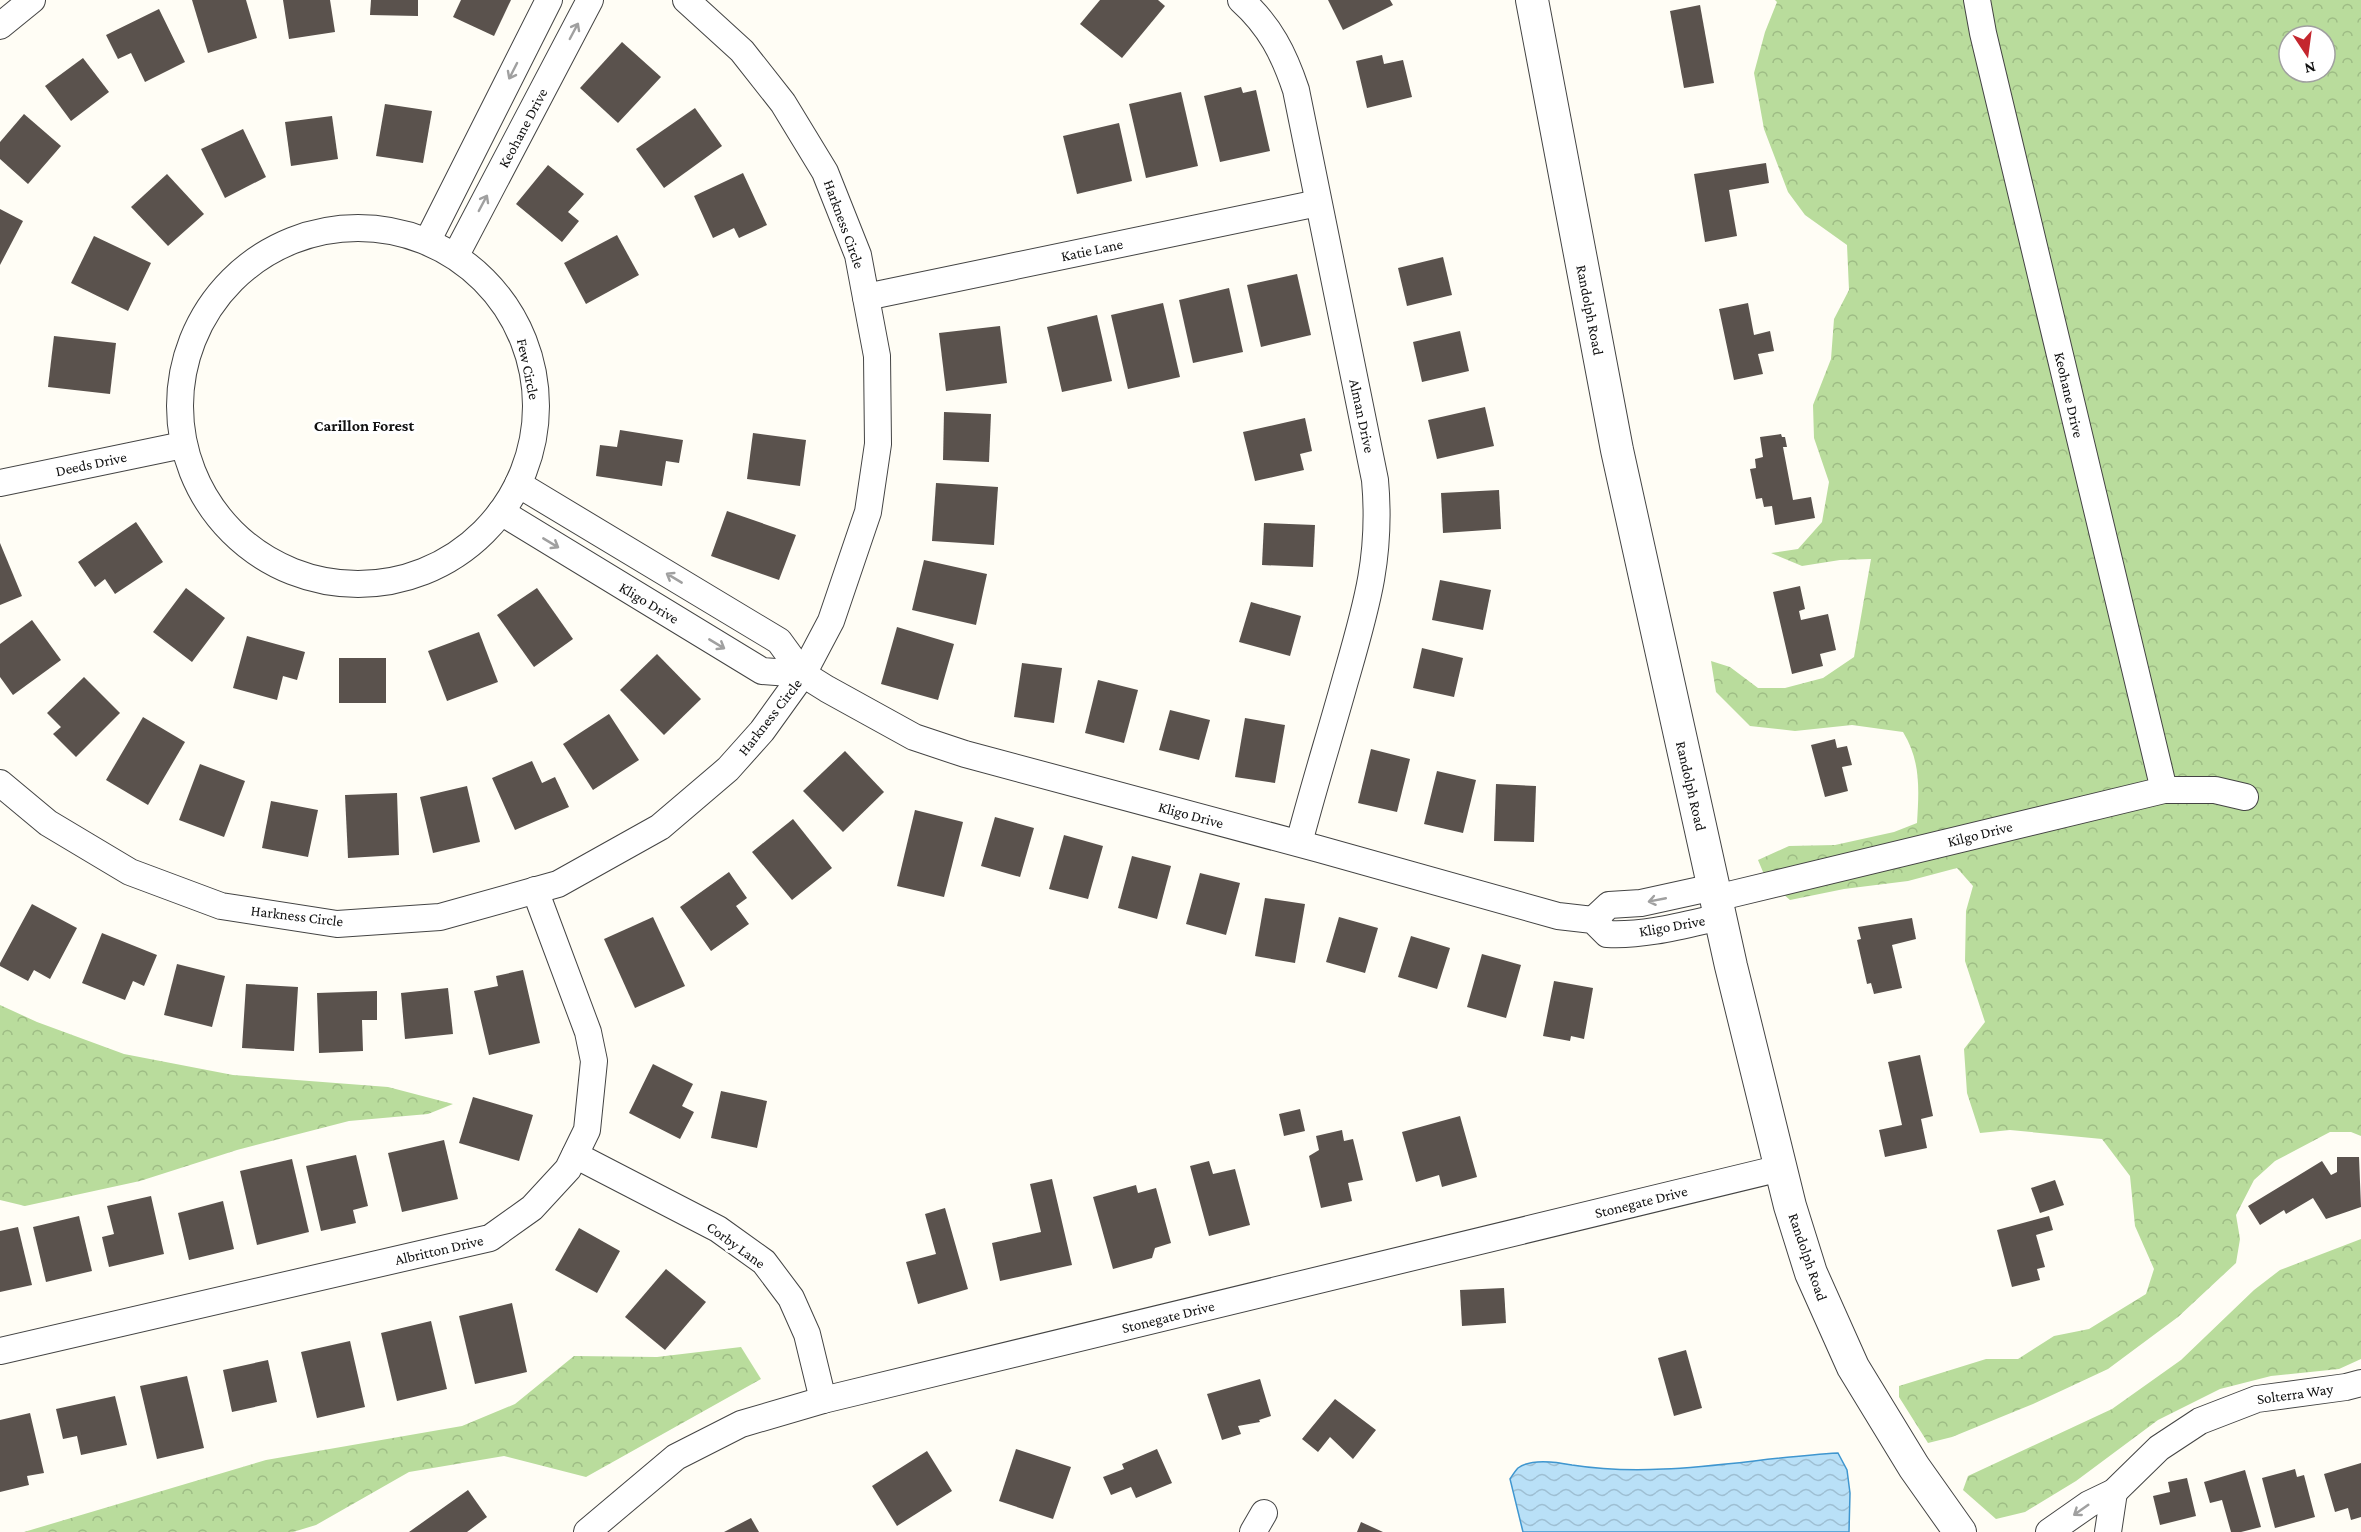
<svg xmlns="http://www.w3.org/2000/svg" width="2361" height="1532" viewBox="0 0 2361 1532" font-family="'Crimson Pro',serif">
<style>
.forest{fill:url(#forest-crowns);fill-rule:evenodd}
.water{fill:url(#water-waves);stroke:#3f96cf;stroke-width:1.5}
.building{fill:#5a524d}
.lines{fill:none;stroke-linecap:round;stroke-linejoin:round}
.minor-casing{stroke:#444;stroke-width:28}
.tertiary-casing{stroke:#444;stroke-width:34}
.minor{stroke:#fff;stroke-width:26}
.tertiary{stroke:#fff;stroke-width:32}
.oneway{stroke:#a0a0a0}
.labels{text-anchor:middle;dominant-baseline:central;stroke-width:6;stroke-linejoin:round;paint-order:stroke}
.street-label{font-size:15px;fill:#111;stroke:#fff}
.neighbourhood-label{font-size:16px;font-weight:bold;fill:#111;stroke:#fff}
</style>
<defs>
<pattern id="forest-crowns" width="20" height="18" patternUnits="userSpaceOnUse" patternTransform="scale(1.5)"><rect width="20" height="18" fill="#b9dc9c"/><path d="M2 6a3 3 0 1 1 6 0M12 15a3 3 0 1 1 6 0" fill="none" stroke="#9ebc85"/></pattern>
<pattern id="water-waves" width="16" height="10" patternUnits="userSpaceOnUse" patternTransform="scale(1.5)"><rect width="16" height="10" fill="#b9e0f7"/><path d="M0 5q4-4 8 0t8 0" fill="none" stroke="#9ebfd3"/></pattern>
</defs>
<rect width="100%" height="100%" fill="#fffdf5"/>
<g class="forest">
<path d="M1775,0H2361V1136L2351,1132H2330L2275,1161L2254,1180L2236,1215L2240,1239L2236,1263L2178,1317L2108,1369L2033,1404L1952,1437L1928,1443L1899,1397V1386L1986,1359H2018L2054,1336L2089,1329L2146,1294L2154,1269L2135,1226L2130,1176L2102,1139L2010,1130L1980,1133L1967,1093L1964,1049L1985,1022L1965,961L1966,911L1973,886L1957,868L1908,881L1844,889L1790,900L1766,879L1758,860L1789,846L1835,845L1894,832L1917,823C1919,790 1921,761 1903,732L1852,725L1795,731L1750,726L1716,692L1711,661L1730,667L1758,688H1785L1823,678L1854,657L1871,559L1840,560L1802,566L1771,553L1798,549L1822,522L1829,482L1814,438L1813,405L1831,359L1834,319L1849,290L1847,245L1805,215L1788,192L1764,129L1754,73L1765,32L1777,2ZM2289,36H2325V72H2289Z"/>
<path d="M0,1005L37,1022L124,1054L233,1075L388,1087L453,1104L428,1114L349,1121L237,1150L140,1181L25,1206L0,1200Z"/>
<path d="M2361,1239V1359L2339,1369L2271,1376L2220,1389L2158,1420L2076,1481L2025,1512L1996,1519L1963,1490L1968,1476L2112,1409L2181,1360L2254,1290L2280,1270Z"/>
<path d="M741,1347L761,1379L586,1477L504,1456L409,1472L316,1525L293,1532H24L266,1460L462,1426L515,1404L574,1356L657,1357Z"/>
</g>
<path class="water" d="M1838,1453L1847,1470L1850,1493L1849,1532H1523L1510,1479C1512,1476 1515,1471 1518,1468C1531,1458 1557,1462 1572,1465C1661,1479 1749,1458 1838,1453Z"/>
<g class="building">
<path d="M192,0H246L257,38L208,53Z"/>
<path d="M283,0H330L335,32L289,39Z"/>
<path d="M371,0H418V16L370,15Z"/>
<path d="M461,0H511L494,36L453,17Z"/>
<path d="M1100,0H1158L1165,6L1122,58L1080,24Z"/>
<path d="M1328,0H1390L1393,5L1343,30Z"/>
<path d="M1700,5L1714,83L1684,88L1670,11Z"/>
<path d="M159,9L185,62L145,82L131,53L118,59L106,35Z"/>
<path d="M622,42L661,77L618,123L580,88Z"/>
<path d="M1382,55L1384,64L1403,60L1412,97L1367,108L1356,61Z"/>
<path d="M83,58L109,92L71,121L45,86Z"/>
<path d="M1241,87L1243,93L1256,90L1270,151L1220,162L1204,96Z"/>
<path d="M1181,92L1198,166L1146,178L1129,104Z"/>
<path d="M385,104L432,111L423,163L376,156Z"/>
<path d="M695,108L722,146L664,188L636,149Z"/>
<path d="M24,114L61,146L28,184L0,159V142Z"/>
<path d="M332,116L338,159L291,166L285,122Z"/>
<path d="M1119,123L1132,181L1077,194L1063,136Z"/>
<path d="M243,129L266,177L225,198L201,149Z"/>
<path d="M1766,163L1769,183L1729,190L1737,236L1705,242L1694,174Z"/>
<path d="M548,165L584,194L568,212L579,221L562,242L516,204Z"/>
<path d="M743,173L767,225L739,238L734,228L713,238L694,196Z"/>
<path d="M167,174L204,214L168,246L131,207Z"/>
<path d="M0,209L23,221L0,265Z"/>
<path d="M617,235L639,275L586,304L564,263Z"/>
<path d="M94,236L151,263L128,311L71,283Z"/>
<path d="M1443,257L1452,295L1407,306L1398,268Z"/>
<path d="M1297,274L1311,335L1261,347L1247,285Z"/>
<path d="M1229,288L1243,352L1193,363L1179,300Z"/>
<path d="M1163,303L1180,377L1128,389L1111,315Z"/>
<path d="M1748,303L1754,335L1770,331L1774,351L1758,354L1763,374L1734,380L1719,309Z"/>
<path d="M1097,315L1112,381L1062,392L1047,327Z"/>
<path d="M1000,326L1007,383L946,391L939,333Z"/>
<path d="M1460,331L1469,371L1422,382L1413,342Z"/>
<path d="M54,336L116,343L110,394L48,387Z"/>
<path d="M1485,407L1494,446L1437,459L1428,420Z"/>
<path d="M944,412L991,414L989,462L943,460Z"/>
<path d="M1305,418L1312,451L1300,454L1304,470L1255,481L1243,432Z"/>
<path d="M620,430L683,440L679,463L666,461L662,486L596,476L600,445L617,447Z"/>
<path d="M753,433L806,440L800,486L747,479Z"/>
<path d="M1781,434L1782,437H1785L1787,447H1783L1793,500L1811,497L1815,518L1775,525L1772,506L1764,507L1762,498L1756,499L1750,469L1756,468L1755,459L1763,457L1760,437Z"/>
<path d="M936,483L998,487L994,545L932,541Z"/>
<path d="M1499,490L1501,529L1443,533L1441,493Z"/>
<path d="M727,511L796,535L779,580L711,556Z"/>
<path d="M136,522L163,562L115,594L105,579L95,587L78,562Z"/>
<path d="M1264,523L1315,525L1313,567L1262,565Z"/>
<path d="M0,543L22,596L0,605Z"/>
<path d="M924,560L987,574L976,625L912,610Z"/>
<path d="M1440,580L1491,590L1483,630L1432,620Z"/>
<path d="M1800,586L1805,609L1799,611L1801,620L1828,614L1836,650L1820,654L1823,666L1792,674L1773,592Z"/>
<path d="M186,588L225,618L192,662L153,632Z"/>
<path d="M537,588L573,639L534,667L497,615Z"/>
<path d="M1251,602L1301,616L1290,656L1239,642Z"/>
<path d="M32,620L61,660L13,695L0,677V644Z"/>
<path d="M897,627L954,644L938,700L881,684Z"/>
<path d="M479,632L498,682L447,701L428,651Z"/>
<path d="M247,636L305,652L297,680L283,676L277,700L233,688Z"/>
<path d="M1422,648L1463,658L1454,697L1413,688Z"/>
<path d="M657,654L701,699L664,735L620,690Z"/>
<rect x="339" y="658" width="47" height="45"/>
<path d="M1022,663L1062,668L1054,723L1014,717Z"/>
<path d="M84,677L120,713L76,757L53,734L61,727L47,713Z"/>
<path d="M1098,680L1138,690L1124,743L1085,733Z"/>
<path d="M1170,710L1210,720L1199,760L1159,750Z"/>
<path d="M609,714L639,760L593,790L563,744Z"/>
<path d="M143,717L185,742L148,805L106,780Z"/>
<path d="M1245,718L1285,725L1275,783L1235,777Z"/>
<path d="M1835,739L1837,748L1847,746L1852,765L1842,767L1848,791L1825,797L1811,745Z"/>
<path d="M1371,749L1410,759L1397,812L1358,803Z"/>
<path d="M845,751L884,792L843,832L803,791Z"/>
<path d="M532,761L542,783L555,777L569,807L515,830L492,778Z"/>
<path d="M200,764L245,781L224,837L179,820Z"/>
<path d="M1437,771L1476,780L1463,833L1424,824Z"/>
<path d="M1496,784L1536,786L1534,842L1494,841Z"/>
<path d="M467,786L480,842L433,853L420,797Z"/>
<path d="M397,793L399,855L348,858L345,795Z"/>
<path d="M271,801L318,810L308,857L262,848Z"/>
<path d="M915,810L963,822L944,897L897,886Z"/>
<path d="M995,817L1034,828L1020,877L981,866Z"/>
<path d="M793,819L832,868L792,900L752,852Z"/>
<path d="M1064,835L1103,846L1088,899L1049,889Z"/>
<path d="M1132,856L1171,866L1157,919L1118,908Z"/>
<path d="M729,872L747,898L736,906L749,924L711,951L680,907Z"/>
<path d="M1200,873L1240,883L1226,935L1186,924Z"/>
<path d="M1265,898L1305,904L1295,963L1255,956Z"/>
<path d="M32,904L77,928L50,979L34,970L28,981L0,966V963Z"/>
<path d="M653,917L685,986L635,1008L604,939Z"/>
<path d="M1339,917L1378,928L1365,973L1326,962Z"/>
<path d="M1912,918L1916,939L1892,945L1902,988L1874,994L1871,983L1867,984L1857,940L1861,939L1858,927Z"/>
<path d="M102,933L157,955L144,986L133,981L125,1000L82,983Z"/>
<path d="M1411,936L1450,948L1437,989L1398,977Z"/>
<path d="M1482,954L1521,965L1506,1018L1467,1007Z"/>
<path d="M177,964L225,976L212,1027L164,1015Z"/>
<path d="M523,970L540,1043L489,1055L474,991L498,986L496,976Z"/>
<path d="M1554,981L1593,988L1584,1039L1571,1036L1570,1041L1543,1036Z"/>
<path d="M246,984L298,987L294,1051L242,1048Z"/>
<path d="M448,988L453,1034L405,1039L401,993Z"/>
<path d="M377,991V1020H362L363,1051L319,1053L317,993Z"/>
<path d="M1920,1055L1933,1116L1921,1119L1927,1148L1885,1157L1879,1130L1902,1125L1888,1062Z"/>
<path d="M653,1064L693,1084L682,1106L694,1112L680,1139L629,1113Z"/>
<path d="M721,1091L767,1101L757,1148L711,1138Z"/>
<path d="M473,1097L533,1115L519,1161L459,1143Z"/>
<path d="M1300,1109L1305,1131L1284,1136L1279,1114Z"/>
<path d="M1460,1116L1477,1177L1442,1187L1439,1175L1416,1182L1402,1132Z"/>
<path d="M1342,1130L1344,1141L1353,1139L1363,1180L1348,1183L1352,1201L1321,1208L1309,1156L1319,1150L1316,1136Z"/>
<path d="M444,1140L458,1199L402,1212L388,1153Z"/>
<path d="M356,1155L368,1206L353,1210L356,1223L321,1231L306,1166Z"/>
<path d="M2337,1157H2359L2361,1207L2326,1219L2313,1198L2286,1214L2284,1210L2260,1225L2248,1206L2322,1161L2331,1175L2337,1172Z"/>
<path d="M292,1159L309,1232L257,1245L240,1171Z"/>
<path d="M1209,1161L1213,1174L1235,1169L1250,1225L1209,1236L1190,1166Z"/>
<path d="M1052,1179L1072,1265L1000,1281L992,1243L1041,1232L1030,1184Z"/>
<path d="M2055,1180L2064,1205L2040,1213L2031,1188Z"/>
<path d="M1136,1185L1138,1193L1156,1188L1171,1243L1155,1248L1152,1258L1113,1269L1093,1197Z"/>
<path d="M151,1196L164,1254L109,1267L102,1237L114,1234L107,1206Z"/>
<path d="M223,1201L234,1249L189,1260L178,1213Z"/>
<path d="M945,1208L968,1289L918,1304L906,1262L936,1254L925,1214Z"/>
<path d="M79,1216L92,1271L46,1282L33,1227Z"/>
<path d="M2049,1216L2053,1230L2036,1235L2045,1267L2037,1269L2040,1280L2012,1287L1997,1230Z"/>
<path d="M18,1227L32,1285L0,1292V1231Z"/>
<path d="M579,1228L620,1251L597,1293L555,1270Z"/>
<path d="M666,1269L706,1302L665,1350L625,1317Z"/>
<path d="M1504,1288L1506,1323L1462,1326L1460,1290Z"/>
<path d="M512,1303L527,1372L475,1384L459,1316Z"/>
<path d="M431,1321L447,1389L397,1401L381,1333Z"/>
<path d="M350,1341L365,1407L317,1418L301,1352Z"/>
<path d="M1686,1350L1702,1408L1674,1416L1658,1358Z"/>
<path d="M268,1360L277,1402L232,1412L223,1370Z"/>
<path d="M187,1376L204,1448L157,1459L140,1386Z"/>
<path d="M1260,1379L1271,1416L1259,1420L1260,1422L1238,1426L1241,1434L1222,1440L1207,1394Z"/>
<path d="M115,1396L127,1445L81,1455L77,1436L63,1439L56,1409Z"/>
<path d="M1335,1399L1376,1430L1353,1459L1330,1437L1318,1452L1302,1439Z"/>
<path d="M30,1413L44,1473L27,1476L29,1485L0,1492V1420Z"/>
<path d="M1016,1449L1071,1467L1053,1519L999,1501Z"/>
<path d="M1157,1449L1172,1483L1136,1498L1131,1487L1111,1495L1103,1477L1124,1469L1122,1464Z"/>
<path d="M927,1451L952,1491L897,1526L872,1486Z"/>
<path d="M2361,1463V1517L2351,1520L2348,1508L2335,1512L2324,1474Z"/>
<path d="M2295,1469L2297,1477L2304,1475L2315,1517L2275,1528L2262,1478Z"/>
<path d="M2245,1470L2261,1527L2241,1532H2231L2222,1500L2210,1503L2204,1482Z"/>
<path d="M2187,1478L2196,1516L2160,1525L2153,1496L2170,1492L2168,1482Z"/>
<path d="M468,1490L487,1517L467,1532H409Z"/>
<path d="M751,1518L759,1532H724Z"/>
<path d="M1361,1522L1383,1532H1357Z"/>
</g>
<g class="lines">
<g class="minor-casing">
<g id="minor">
<path d="M1241,0C1270,26 1284,54 1296,90L1375,480C1382,557 1366,608 1345,681C1330,735 1313,789 1299,843"/>
<path d="M1977,0L1983,33L2164,790"/>
<path d="M0,26L32,0"/>
<circle cx="358" cy="406" r="178"/>
<path d="M428,240L549,0"/>
<path d="M456,255L590,0"/>
<path d="M866,297L1318,203"/>
<path d="M0,483L183,445"/>
<path d="M518,484L779,641L803,674L827,689L914,737L965,754L1319,849L1558,916L1593,920L1607,934C1645,936 1684,925 1720,917"/>
<path d="M501,512L762,671L803,674"/>
<path d="M0,783L48,823L130,872L221,906L337,924L440,917L558,884L660,827L728,769L762,731L803,674L831,621L868,512L878,444L877,356L858,255L825,172L783,103L742,51L686,0"/>
<path d="M1716,898L2164,790H2215L2245,797"/>
<path d="M1593,920L1609,905L1641,903L1714,887"/>
<path d="M575,1155L718,1229L764,1262L791,1298L807,1334L823,1400"/>
<path d="M0,1351L490,1238L532,1208L568,1169L587,1130L594,1061L588,1032L535,890"/>
<path d="M587,1532L676,1457L741,1424L823,1400L1781,1168"/>
<path d="M1253,1532L1264,1513"/>
<path d="M2049,1532L2089,1504L2114,1492L2159,1448L2200,1421L2257,1399L2346,1387L2361,1383"/>
<path d="M2108,1532L2114,1492"/>
</g>
</g>
<g class="tertiary-casing">
<path id="tertiary" d="M1532,0L1617,450L1731,966L1790,1206L1811,1273L1853,1367L1914,1467L1960,1532"/>
</g>
<use href="#minor" class="minor"/>
<use href="#tertiary" class="tertiary"/>
</g>
<defs><path id="oneway-shaft" d="M-6 0H5M1.5-3L5.5 0L1.5 3" fill="none" stroke-width="1.6" stroke-linecap="round" stroke-linejoin="round" transform="scale(1.5)"/></defs>
<g class="oneway">
<use href="#oneway-shaft" transform="translate(574 31) rotate(-62)"/>
<use href="#oneway-shaft" transform="translate(513 71) rotate(117)"/>
<use href="#oneway-shaft" transform="translate(483 203) rotate(-62)"/>
<use href="#oneway-shaft" transform="translate(551 543) rotate(31)"/>
<use href="#oneway-shaft" transform="translate(674 578) rotate(-149)"/>
<use href="#oneway-shaft" transform="translate(717 644) rotate(31)"/>
<use href="#oneway-shaft" transform="translate(1657 900) rotate(169)"/>
<use href="#oneway-shaft" transform="translate(2081 1510) rotate(145)"/>
</g>
<g class="labels">
<g class="street-label">
<text transform="translate(523 128) rotate(-62)">Keohane Drive</text>
<text transform="translate(844 224) rotate(70)">Harkness Circle</text>
<text transform="translate(1092 250) rotate(-12)">Katie Lane</text>
<text transform="translate(1590 310) rotate(79)">Randolph Road</text>
<text transform="translate(528 369) rotate(78)">Few Circle</text>
<text transform="translate(2069 395) rotate(77)">Keohane Drive</text>
<text transform="translate(1362 416) rotate(78)">Alman Drive</text>
<text transform="translate(91 464) rotate(-12)">Deeds Drive</text>
<text transform="translate(649 603) rotate(31)">Kligo Drive</text>
<text transform="translate(770 717) rotate(-52)">Harkness Circle</text>
<text transform="translate(1691 786) rotate(77)">Randolph Road</text>
<text transform="translate(1191 815) rotate(15)">Kligo Drive</text>
<text transform="translate(1980 834) rotate(-14)">Kilgo Drive</text>
<text transform="translate(297 916) rotate(7)">Harkness Circle</text>
<text transform="translate(1672 926) rotate(-10)">Kligo Drive</text>
<text transform="translate(1641 1202) rotate(-14)">Stonegate Drive</text>
<text transform="translate(736 1245) rotate(36)">Corby Lane</text>
<text transform="translate(439 1250) rotate(-13)">Albritton Drive</text>
<text transform="translate(1808 1257) rotate(71)">Randolph Road</text>
<text transform="translate(1168 1317) rotate(-14)">Stonegate Drive</text>
<text transform="translate(2295 1394) rotate(-8)">Solterra Way</text>
</g>
<g class="neighbourhood-label">
<text x="364" y="425">Carillon Forest</text>
</g>
</g>
<g transform="translate(2307 54) rotate(167)"><circle r="28" fill="#ffffff" stroke="#a0a0a0" stroke-width="1.5"/>
<path d="M0-4.5L10 22L0 15L-10 22Z" fill="#c4262e"/>
<text y="-9" font-size="16" font-weight="bold" text-anchor="middle" fill="#111111">N</text>
</g>
</svg>
